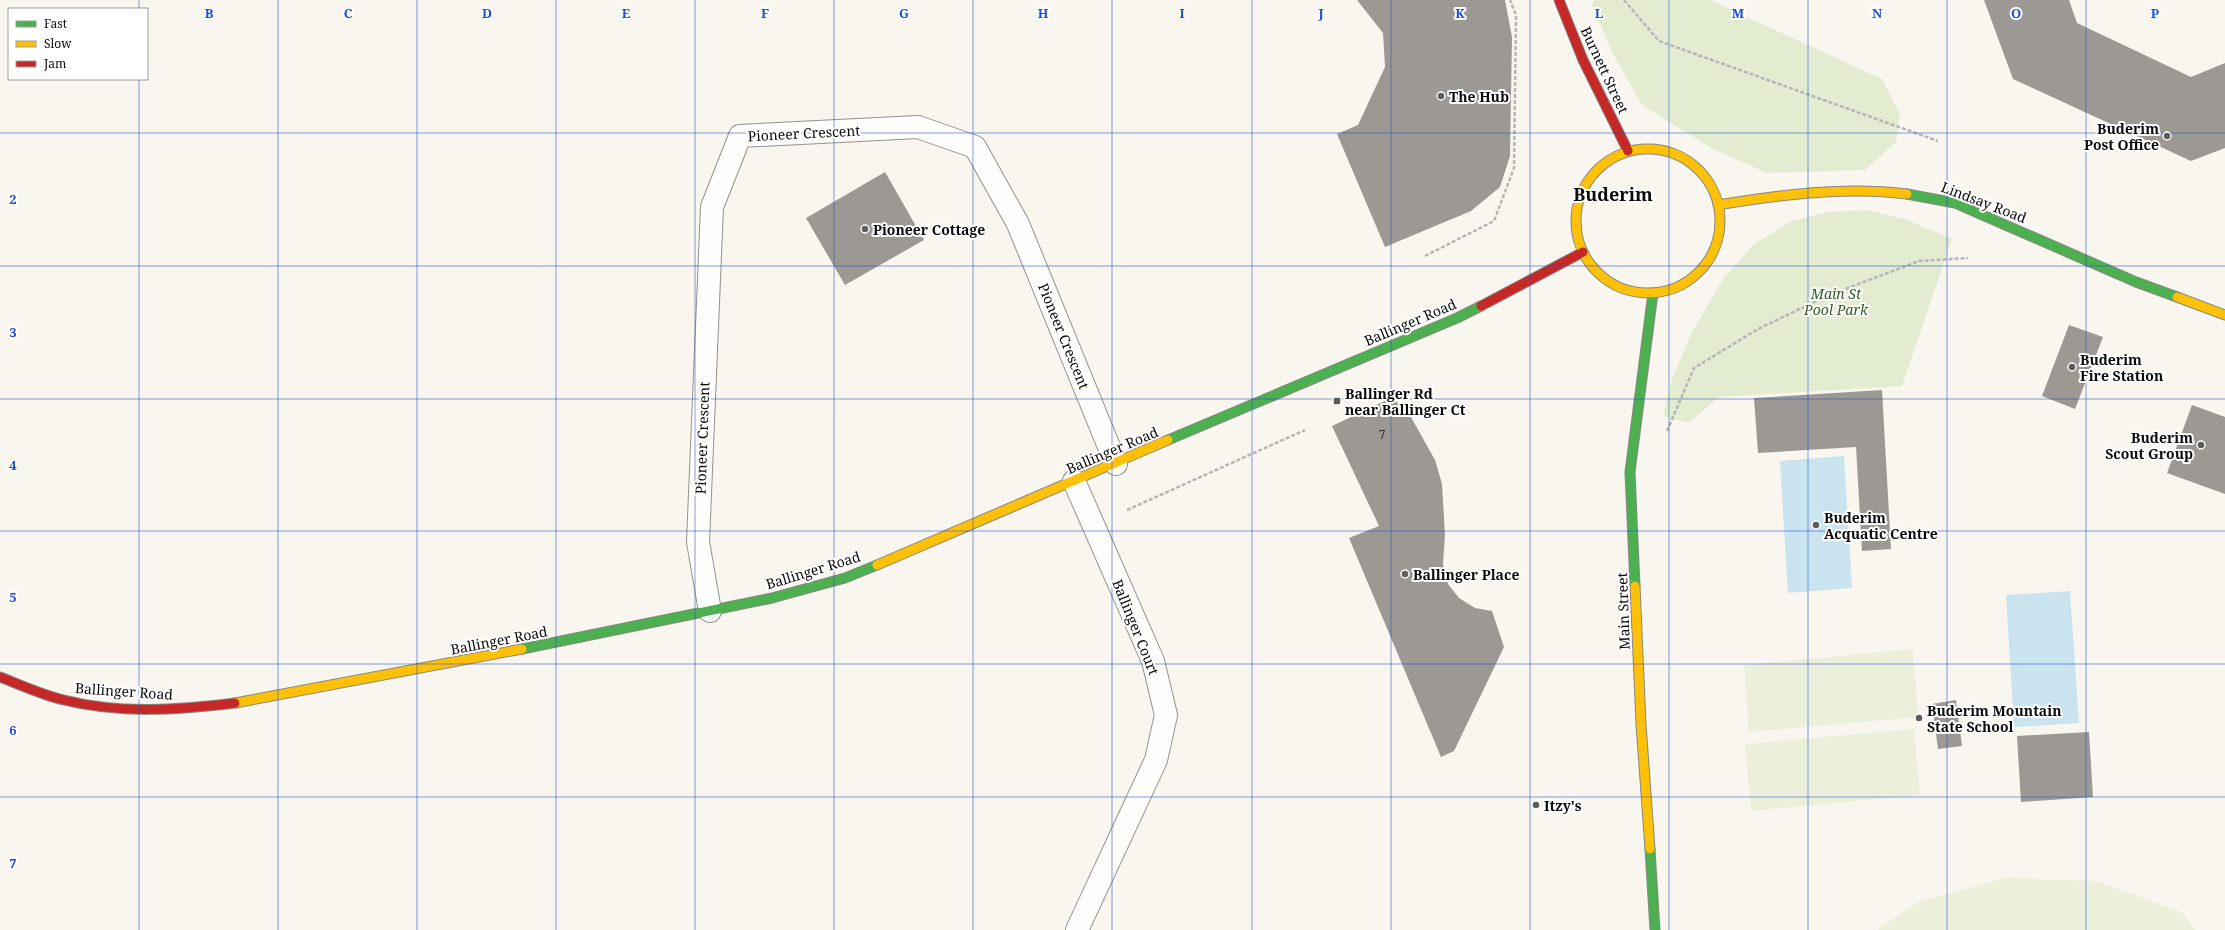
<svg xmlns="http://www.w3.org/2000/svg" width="2225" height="930" viewBox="0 0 2225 930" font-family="'Noto Serif',serif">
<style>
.green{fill:#e3ecd1}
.pitch{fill:#ecf0da}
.water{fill:#c9e4ef}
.building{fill:#9c9995}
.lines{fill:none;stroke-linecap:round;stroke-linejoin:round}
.street-casing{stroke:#92918e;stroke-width:24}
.fast-casing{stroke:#898784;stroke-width:11}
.slow-casing{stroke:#898784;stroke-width:11}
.jam-casing{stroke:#898784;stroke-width:11}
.path{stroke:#b7b6b5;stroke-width:2.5;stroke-dasharray:4 2;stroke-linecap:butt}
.street{stroke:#fefefd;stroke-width:22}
.fast{stroke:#4caf50;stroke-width:9}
.slow{stroke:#ffc107;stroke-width:9}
.jam{stroke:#c62828;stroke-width:9}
.grid{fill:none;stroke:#1d4ed8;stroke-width:1;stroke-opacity:0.55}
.poi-dot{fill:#5e5d5b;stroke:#fff;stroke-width:1.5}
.labels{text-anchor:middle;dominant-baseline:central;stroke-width:4;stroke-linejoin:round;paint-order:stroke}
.number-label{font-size:12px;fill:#2f2e2e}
.street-label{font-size:14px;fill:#0b0b0b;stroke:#fff}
.poi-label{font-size:14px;font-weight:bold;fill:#0b0b0b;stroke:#fff;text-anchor:start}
.park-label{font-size:14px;font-style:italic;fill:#325b23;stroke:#fff}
.district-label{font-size:18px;font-weight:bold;fill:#0b0b0b;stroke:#fff}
.grid-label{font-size:13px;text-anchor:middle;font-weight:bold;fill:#1d4ed8;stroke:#fff;stroke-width:4;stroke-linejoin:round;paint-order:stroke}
</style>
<rect width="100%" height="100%" fill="#f9f6ef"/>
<g class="green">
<path d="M1594,0H1710L1882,79L1900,115L1896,142L1865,170L1767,173L1711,148L1642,105L1612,52L1592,5Z"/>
<path d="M1868,210L1907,220L1952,239L1902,386L1719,397L1688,423L1663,416L1672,379L1692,332L1723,279L1754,244L1792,221L1828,212Z"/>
</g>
<g class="pitch">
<path d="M1913,649L1918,717L1749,732L1744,665Z"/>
<path d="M1914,729L1920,795L1751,811L1745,744Z"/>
<path d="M2005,878L2096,881L2181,912L2196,930H1877L1918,902Z"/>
</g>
<g class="water">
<path d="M1844,456L1852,588L1788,593L1780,461Z"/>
<path d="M2070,591L2079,723L2014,727L2006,595Z"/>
</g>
<g class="building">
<path d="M1357,0H1505L1512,37L1510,156L1500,187L1471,211L1385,247L1337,134L1358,125L1385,67L1383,33Z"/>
<path d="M1984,0H2069L2077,23L2191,77L2225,63V148L2191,161L2013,79Z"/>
<path d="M885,172L924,240L845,285L806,218Z"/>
<path d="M2069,325L2103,337L2075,409L2042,396Z"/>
<path d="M1882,390L1891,549L1862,551L1856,447L1758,453L1754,398Z"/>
<path d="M1391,398L1407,410L1435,460L1442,484L1445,535L1443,564L1448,584L1459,598L1475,608L1492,611L1504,647L1454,751L1441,757L1349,538L1379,526L1332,426Z"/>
<path d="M2192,405L2225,417V494L2167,473Z"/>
<path d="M1956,700L1962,746L1938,749L1932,704Z"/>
<path d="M2089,732L2093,797L2021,802L2017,736Z"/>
</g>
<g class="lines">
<g class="street-casing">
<g id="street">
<path d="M1074,481L1153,661L1166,715L1156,760L1077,930"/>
<path d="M710,611L698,542L712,207L740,136L918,127L975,147L1018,224L1116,464"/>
</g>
</g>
<g class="fast-casing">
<g id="fast">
<path d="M1907,194L1955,203L2136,282L2177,297"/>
<path d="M1168,440L1457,318L1481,306"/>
<path d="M1635,586L1630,472L1653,293"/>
<path d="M522,649L772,598L845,578L877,565"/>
<path d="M1650,849L1655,930"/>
</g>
</g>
<g class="slow-casing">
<g id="slow">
<circle cx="1648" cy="221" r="72"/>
<path d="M1718,205C1780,195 1844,186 1907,194"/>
<path d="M2177,297L2225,315"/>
<path d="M877,565L1168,440"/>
<path d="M1635,586L1641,724L1650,849"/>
<path d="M235,703L522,649"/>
</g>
</g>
<g class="jam-casing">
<g id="jam">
<path d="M1559,0L1583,60L1628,151"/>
<path d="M1481,306L1583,252"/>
<path d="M0,677C21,685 42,695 64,700C119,714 178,710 235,703"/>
</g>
</g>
<g class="path">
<path d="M1624,0L1659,41L1938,141"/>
<path d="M1425,256L1494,221L1514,168L1516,15L1510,0"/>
<path d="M1667,431L1694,368L1758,329L1827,296L1919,261L1968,258"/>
<path d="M1127,510L1305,430"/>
</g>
<use href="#street" class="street"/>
<use href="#fast" class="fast"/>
<use href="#slow" class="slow"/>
<use href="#jam" class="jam"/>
</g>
<path class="grid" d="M139,0V9M278,0V930M417,0V930M556,0V930M695,0V930M834,0V930M973,0V930M1112,0V930M1252,0V930M1391,0V930M1530,0V930M1669,0V930M1808,0V930M1947,0V930M2086,0V930M139,79V930M0,133H2225M0,266H2225M0,399H2225M0,531H2225M0,664H2225M0,797H2225"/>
<g class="poi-dot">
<circle cx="1441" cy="96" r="4"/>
<circle cx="2167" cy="136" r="4"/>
<circle cx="865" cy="229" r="4"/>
<circle cx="2072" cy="367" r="4"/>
<rect x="1333" y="397" width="8" height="8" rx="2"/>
<circle cx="2201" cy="445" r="4"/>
<circle cx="1816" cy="525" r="4"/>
<circle cx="1405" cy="574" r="4"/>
<circle cx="1919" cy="718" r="4"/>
<circle cx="1536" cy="805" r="4"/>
</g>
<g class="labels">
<g class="number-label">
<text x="1382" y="434">7</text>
</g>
<g class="street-label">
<text transform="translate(1605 70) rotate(65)">Burnett Street</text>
<text transform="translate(804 133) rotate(-3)">Pioneer Crescent</text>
<text transform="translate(1984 202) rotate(21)">Lindsay Road</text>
<text transform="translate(1410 322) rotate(-23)">Ballinger Road</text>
<text transform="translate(1064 336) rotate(68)">Pioneer Crescent</text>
<text transform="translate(702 438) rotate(-88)">Pioneer Crescent</text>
<text transform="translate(1112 450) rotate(-23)">Ballinger Road</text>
<text transform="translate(813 570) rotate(-17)">Ballinger Road</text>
<text transform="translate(1623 611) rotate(-92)">Main Street</text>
<text transform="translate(1136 627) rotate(68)">Ballinger Court</text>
<text transform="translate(499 640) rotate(-11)">Ballinger Road</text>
<text transform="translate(124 691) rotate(4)">Ballinger Road</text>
</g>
<g class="poi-label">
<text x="1449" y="96">The Hub</text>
<text x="2159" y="128" text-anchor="end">Buderim<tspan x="2159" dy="16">Post Office</tspan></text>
<text x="873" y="229">Pioneer Cottage</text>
<text x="2080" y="359">Buderim<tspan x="2080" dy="16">Fire Station</tspan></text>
<text x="1345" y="393">Ballinger Rd<tspan x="1345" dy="16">near Ballinger Ct</tspan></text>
<text x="2193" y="437" text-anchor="end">Buderim<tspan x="2193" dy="16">Scout Group</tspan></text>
<text x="1824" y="517">Buderim<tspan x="1824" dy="16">Acquatic Centre</tspan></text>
<text x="1413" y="574">Ballinger Place</text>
<text x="1927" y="710">Buderim Mountain<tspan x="1927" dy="16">State School</tspan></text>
<text x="1544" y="805">Itzy's</text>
</g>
<g class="park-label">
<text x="1836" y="293">Main St<tspan x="1836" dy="16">Pool Park</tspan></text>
</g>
<g class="district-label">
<text x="1613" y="194">Buderim</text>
</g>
</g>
<g class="grid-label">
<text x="209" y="18">B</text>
<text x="348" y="18">C</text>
<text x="487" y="18">D</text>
<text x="626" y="18">E</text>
<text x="765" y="18">F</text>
<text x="904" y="18">G</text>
<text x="1043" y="18">H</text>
<text x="1182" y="18">I</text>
<text x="1321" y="18">J</text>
<text x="1460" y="18">K</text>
<text x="1599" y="18">L</text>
<text x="1738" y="18">M</text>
<text x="1877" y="18">N</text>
<text x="2016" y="18">O</text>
<text x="2155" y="18">P</text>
<text x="13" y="204">2</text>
<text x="13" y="337">3</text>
<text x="13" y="470">4</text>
<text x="13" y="602">5</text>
<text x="13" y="735">6</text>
<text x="13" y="868">7</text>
</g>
<rect x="8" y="8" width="140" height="72" fill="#ffffff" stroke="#9d9d9d"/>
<rect x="16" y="21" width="20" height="6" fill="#4caf50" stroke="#9d9d9d"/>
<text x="44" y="28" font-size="12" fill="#0b0b0b">Fast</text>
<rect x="16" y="41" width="20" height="6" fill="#ffc107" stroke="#9d9d9d"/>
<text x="44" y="48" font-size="12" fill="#0b0b0b">Slow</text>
<rect x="16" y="61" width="20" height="6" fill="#c62828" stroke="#9d9d9d"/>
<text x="44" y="68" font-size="12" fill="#0b0b0b">Jam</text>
</svg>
